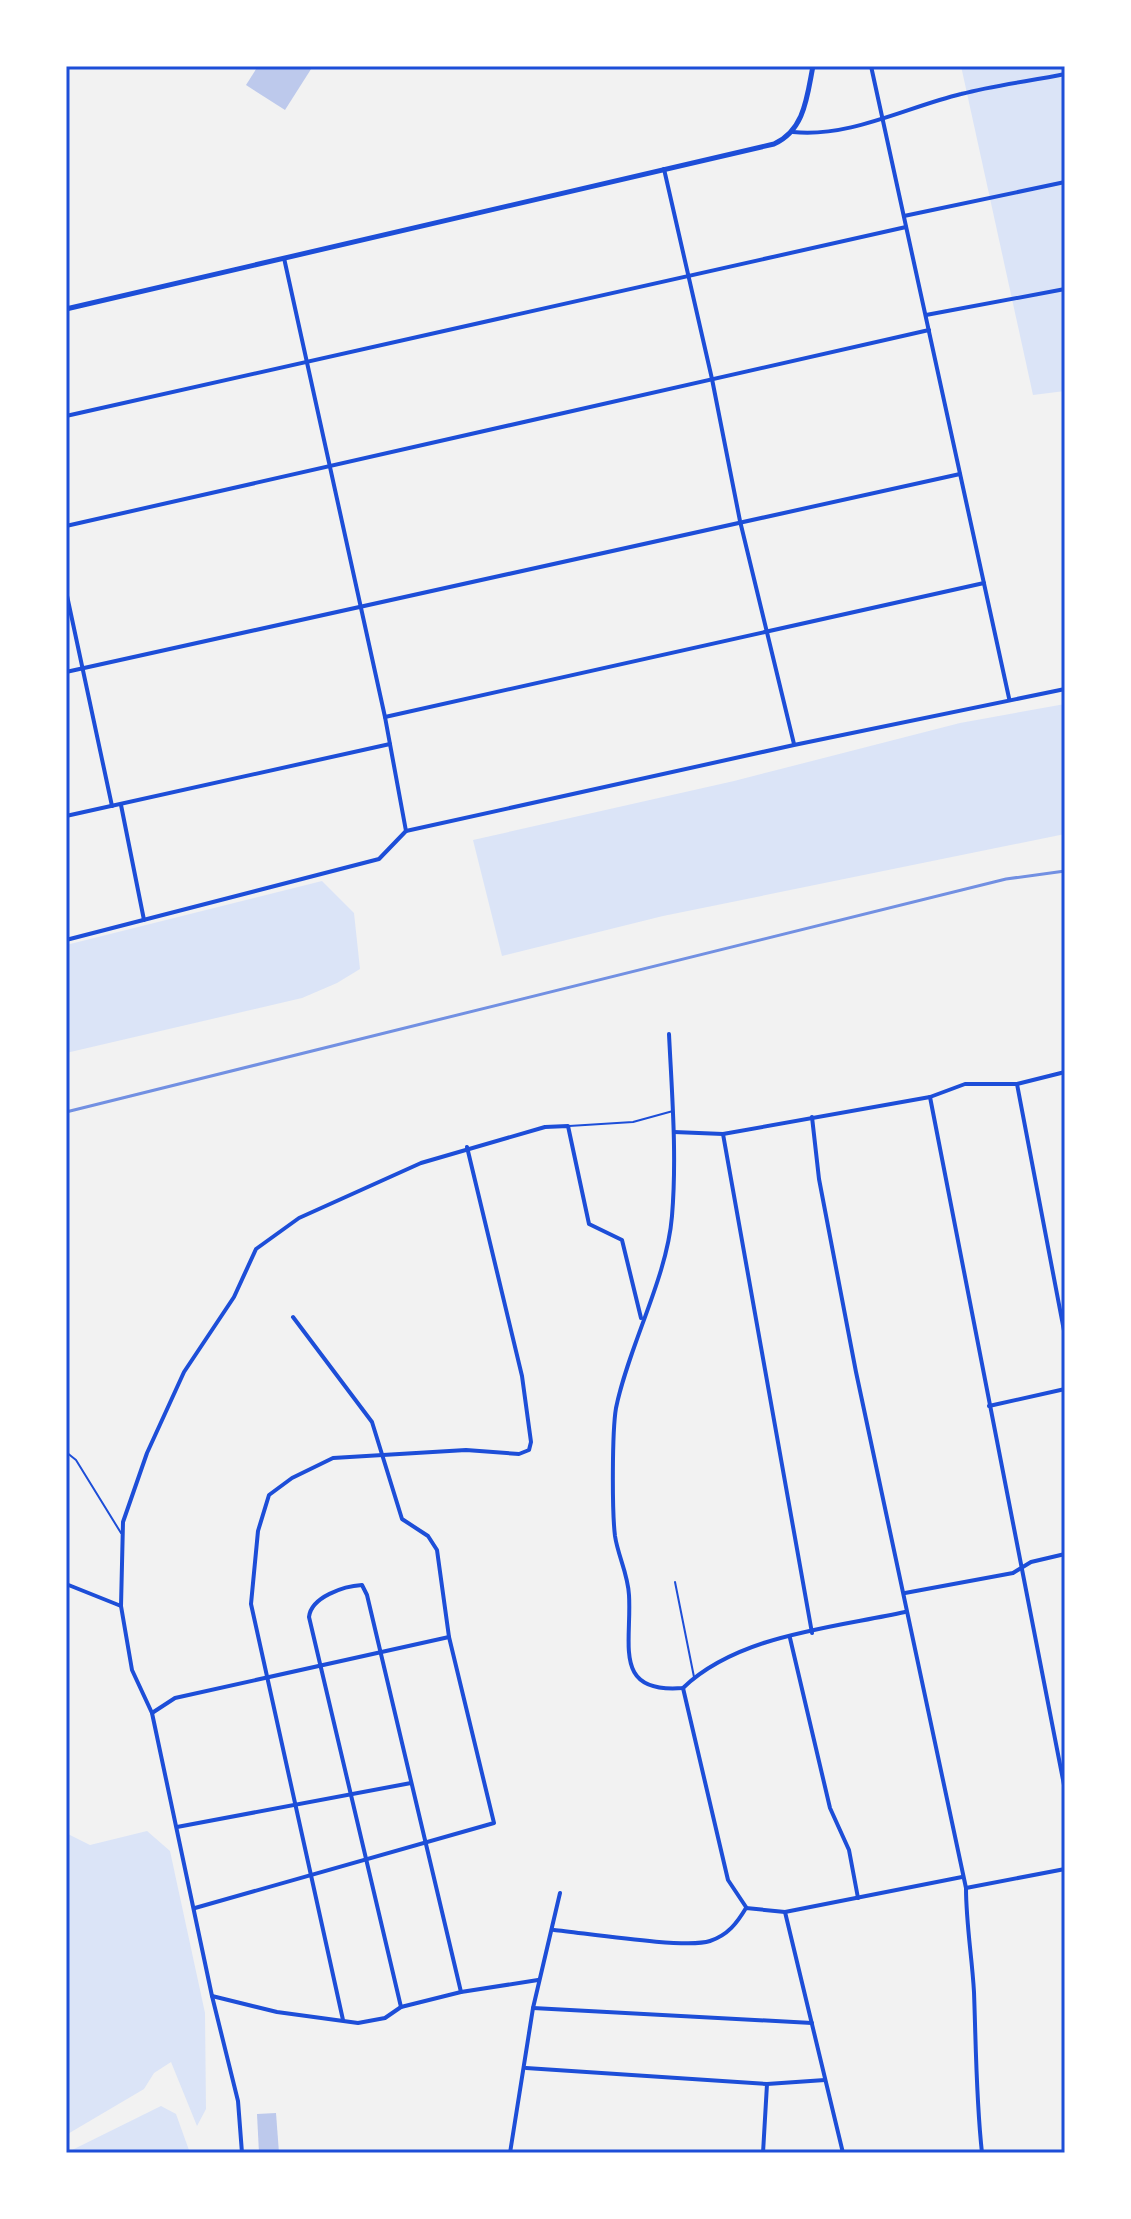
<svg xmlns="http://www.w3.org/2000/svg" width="1131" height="2219" viewBox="0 0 1131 2219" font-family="'Noto Serif',serif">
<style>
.green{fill:#dbe4f7}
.building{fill:#bdc9ec}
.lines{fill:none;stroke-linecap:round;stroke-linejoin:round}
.service{stroke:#1d4ed8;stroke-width:2}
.minor{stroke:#1d4ed8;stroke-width:4}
.tertiary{stroke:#1d4ed8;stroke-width:5}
.rail{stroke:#7290e2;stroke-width:3}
.neatline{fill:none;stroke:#1d4ed8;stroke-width:3}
</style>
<rect width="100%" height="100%" fill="#f2f2f2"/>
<g class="green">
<path d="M961,66H1065V391L1033,395Z"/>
<path d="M1065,704V834L663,916L502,956L473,840L734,781L960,723Z"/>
<path d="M322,881L354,913L360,969L337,983L302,998L66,1053V945Z"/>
<path d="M147,1831L170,1851L205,2013L206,2109L197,2126L171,2062L154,2073L144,2089L66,2135V1833L90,1845Z"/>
<path d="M161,2106L176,2114L190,2153H66Z"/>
</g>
<g class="building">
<path d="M258,66H313L285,110L246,85Z"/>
<path d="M276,2113L279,2153H259L257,2114Z"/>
</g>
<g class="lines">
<g class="service">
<path d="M569,1126L633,1122L673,1111"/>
<path d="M66,1452L76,1460L121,1533"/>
<path d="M675,1582L694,1677"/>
</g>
<g class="minor">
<path d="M871,66L1009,698"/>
<path d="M793,132C849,138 907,107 961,94C995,85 1031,81 1065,74"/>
<path d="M664,169L712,379L740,521L794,744"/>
<path d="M904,216L1065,182"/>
<path d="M284,258L385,717L406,831"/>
<path d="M926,315L1065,289"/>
<path d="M66,416L906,227"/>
<path d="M66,526L929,330"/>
<path d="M66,591L112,806"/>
<path d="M66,672L960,474"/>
<path d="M385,717L984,583"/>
<path d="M121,805L144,920"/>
<path d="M66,816L390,744"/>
<path d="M66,940L379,859L406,831L794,745L1065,689"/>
<path d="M669,1034C672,1095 677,1156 672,1216C667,1278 629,1345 616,1408C612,1432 612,1512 615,1536C618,1556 628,1574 629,1595C632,1644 612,1694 683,1688C738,1635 832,1628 905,1612"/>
<path d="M1017,1084L1065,1336"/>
<path d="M930,1097L1065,1790"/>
<path d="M812,1117L819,1179L856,1372L966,1888C966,1923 972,1957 974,1992C976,2046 976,2099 982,2153"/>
<path d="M674,1132L723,1134L930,1097L965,1084H1017L1065,1072"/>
<path d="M723,1134L812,1633"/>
<path d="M989,1406L1065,1389"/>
<path d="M66,1584L121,1606"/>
<path d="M905,1593L1013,1573L1031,1562L1065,1554"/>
<path d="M790,1638L830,1808L849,1850L858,1898"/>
<path d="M683,1688L728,1880L746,1907"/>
<path d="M152,1713L175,1698L449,1637"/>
<path d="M177,1827L411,1783"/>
<path d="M966,1888L1065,1869"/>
<path d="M195,1908L494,1823L449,1637L437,1550L428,1536L402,1519L372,1422L293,1317"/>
<path d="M785,1912L843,2153"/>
<path d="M554,1930C585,1933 686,1949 710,1941C728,1935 737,1923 746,1908L785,1912L962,1877"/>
<path d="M212,1996L277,2012L358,2023L385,2018L401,2007L461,1992L538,1980"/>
<path d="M401,2007L309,1617C311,1597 344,1586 362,1585L367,1595L461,1992"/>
<path d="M533,2008L812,2023"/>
<path d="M343,2020L251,1604L258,1531L269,1495L292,1478L333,1458L466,1450L519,1454L529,1450L531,1442L522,1376L467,1147"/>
<path d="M526,2068L767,2084L825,2080"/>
<path d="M242,2153L238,2101L212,1996L152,1713L132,1670L121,1606L123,1522L147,1453L184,1372L234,1297L256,1249L299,1218L421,1163L545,1127L568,1126L589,1224L622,1240L641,1318"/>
<path d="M510,2153L533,2008L560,1893"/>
<path d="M763,2153L767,2084"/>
</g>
<path class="tertiary" d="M66,309L774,144C805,130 807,96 813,66"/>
<path class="rail" d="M66,1112L1006,879L1065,871"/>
</g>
<rect width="1131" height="2219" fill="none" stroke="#ffffff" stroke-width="136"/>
<rect x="68" y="68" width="995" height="2083" class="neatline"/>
</svg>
